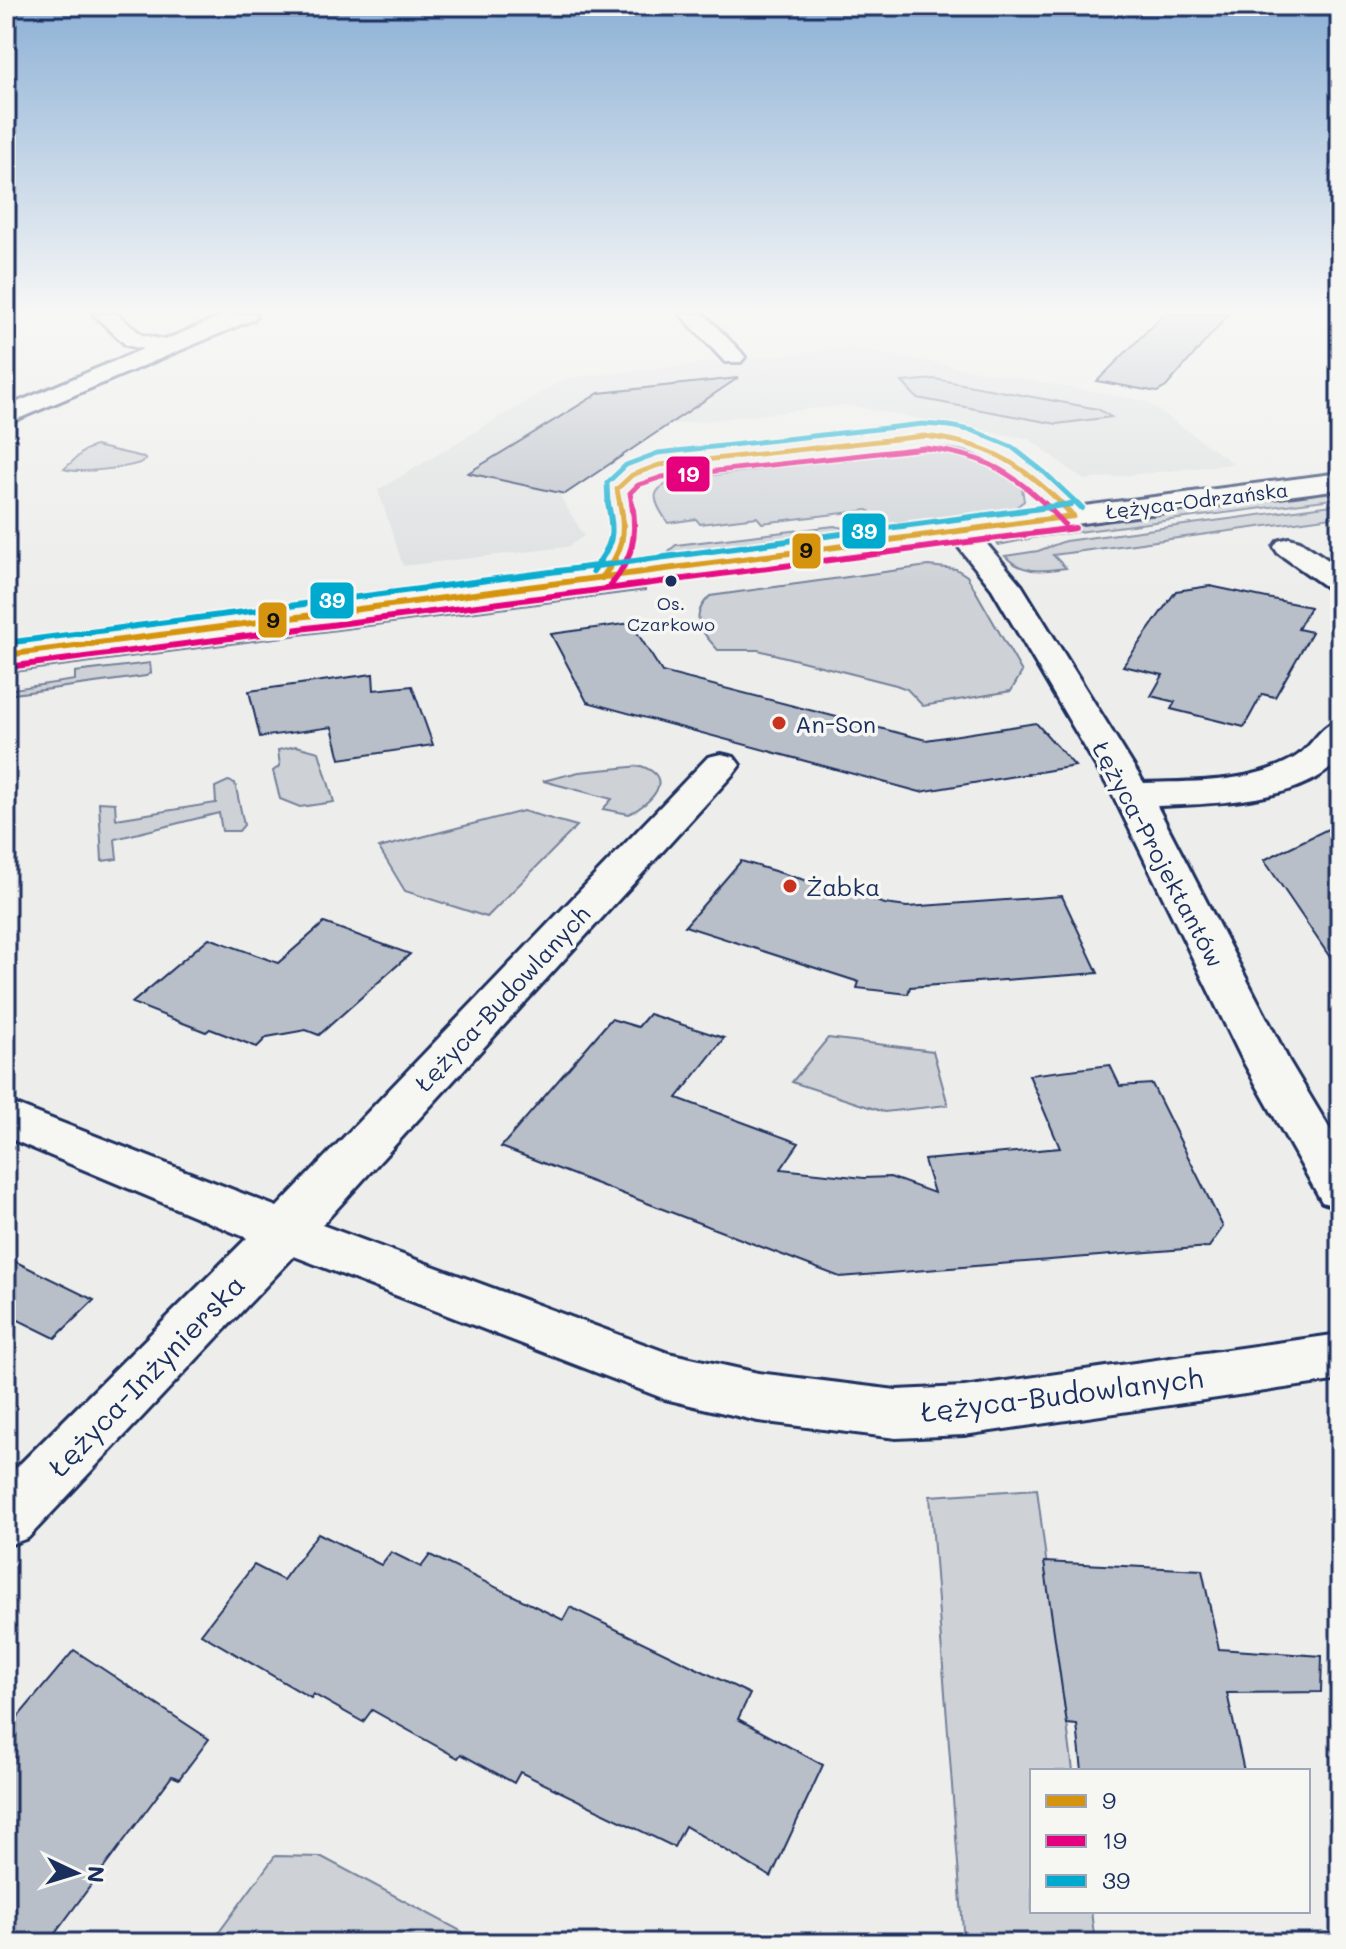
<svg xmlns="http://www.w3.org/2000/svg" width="1346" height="1949" viewBox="0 0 1346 1949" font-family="Mali,sans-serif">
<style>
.built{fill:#dde0e1}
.green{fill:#ced2d7;stroke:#74809a;stroke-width:2}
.building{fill:#b9bfc8;stroke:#1b2f5e;stroke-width:2}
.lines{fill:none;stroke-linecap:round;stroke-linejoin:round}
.minor-casing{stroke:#1b2f5e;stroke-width:6}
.major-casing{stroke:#1b2f5e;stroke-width:6}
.minor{fill:#f6f6f2;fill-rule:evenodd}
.major{fill:#f6f6f2;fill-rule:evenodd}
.bus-1-far1-casing{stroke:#f6f6f2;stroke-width:8}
.bus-1-casing{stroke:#f6f6f2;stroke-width:10}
.bus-2-far1-casing{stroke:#f6f6f2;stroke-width:8}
.bus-2-casing{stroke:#f6f6f2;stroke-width:10}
.bus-3-far1-casing{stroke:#f6f6f2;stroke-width:8}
.bus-3-casing{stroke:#f6f6f2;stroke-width:10}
.bus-1-far1{stroke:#d6940e;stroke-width:5}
.bus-1{stroke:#d6940e;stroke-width:6}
.bus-2-far1{stroke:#e5007d;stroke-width:5}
.bus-2{stroke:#e5007d;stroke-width:6}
.bus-3-far1{stroke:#00a9ce;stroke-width:5}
.bus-3{stroke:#00a9ce;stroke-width:6}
.bus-dot{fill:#1b2f5e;stroke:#f6f6f2;stroke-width:3}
.poi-dot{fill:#c8321e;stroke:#f6f6f2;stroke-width:3}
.labels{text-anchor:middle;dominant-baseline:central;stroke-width:7;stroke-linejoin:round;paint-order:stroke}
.far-bus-label{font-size:18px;fill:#1b2f5e;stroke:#f6f6f2}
.far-street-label{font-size:20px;fill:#1b2f5e;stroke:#f6f6f2}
.poi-label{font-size:24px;fill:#1b2f5e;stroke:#f6f6f2;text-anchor:start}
.street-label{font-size:24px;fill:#1b2f5e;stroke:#f6f6f2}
.near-street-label{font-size:28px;fill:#1b2f5e;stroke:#f6f6f2}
.line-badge{stroke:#f6f6f2;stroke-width:3}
.badge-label{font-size:22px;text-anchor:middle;font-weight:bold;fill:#fff}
.pale-badge-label{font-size:22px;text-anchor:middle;font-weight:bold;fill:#111}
</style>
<rect width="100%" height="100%" fill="#edeeec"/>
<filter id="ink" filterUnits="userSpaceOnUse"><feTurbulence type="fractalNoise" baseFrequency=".0125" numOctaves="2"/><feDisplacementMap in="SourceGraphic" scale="16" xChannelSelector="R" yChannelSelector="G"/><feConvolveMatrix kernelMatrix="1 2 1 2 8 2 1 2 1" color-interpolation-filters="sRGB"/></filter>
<g filter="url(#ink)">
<path class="built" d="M851,348L1146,401L1234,464L1084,480L1029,439L847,405L669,425L560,496L584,536L567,547L403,566L378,490L565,378Z"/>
<g class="green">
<path d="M935,379L1098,409L1111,417L1057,424L917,398L902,382Z"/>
<path d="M95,446L143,457L146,460C134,468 78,474 64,469L85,450Z"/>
<path d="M912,447C966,446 982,452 1022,488L1024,501L1007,514L889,530L868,510L762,523L757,517L700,524L696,519L668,523C651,498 648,488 681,479L847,459L844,455Z"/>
<path d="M1340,489V498L1039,537L998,545L997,542L1023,531Z"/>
<path d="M1340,504V516L1053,555L1066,568C1043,571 1023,575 1005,556L1038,551L1065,541Z"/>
<path d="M834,526L844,528L848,535L683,556L649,555L665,554L676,545Z"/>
<path d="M928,566L956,569L967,576L1022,672L1011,691L923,706L907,689L896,685L758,650H718C701,631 688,617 710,596Z"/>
<path d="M646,590L6,673V664L498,600Z"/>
<path d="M150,663L151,673L146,676L6,695V690L75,680V672Z"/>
<path d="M296,746L319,752L334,802L300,807L280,799L273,771L280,766L278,750Z"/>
<path d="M641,766C677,778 650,804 629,814L603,809L612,799L543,781L579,772Z"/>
<path d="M228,781L235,783L244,825L239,831H222L219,813L115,839L117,859L102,861L99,802L115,803L116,819L216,803L215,787Z"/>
<path d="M523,811L577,826L487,917L405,891L379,848Z"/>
<path d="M828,1038L933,1051L948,1105L884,1112L792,1082Z"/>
<path d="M1037,1489L1073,1771H1032V1911H1091L1095,1943H964L930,1496Z"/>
<path d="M275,1856L322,1857L461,1931L474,1943H219L217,1935Z"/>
</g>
<g class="building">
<path d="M1164,314H1229L1166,387L1157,392L1097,381Z"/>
<path d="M738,378L565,494L468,473L599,393Z"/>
<path d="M1210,586L1310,607L1298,629L1312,632L1275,697L1262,694L1244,727L1171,709L1175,702L1151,696L1163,675L1123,666L1176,591Z"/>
<path d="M631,623L662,672L926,740L1036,723L1075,766L920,792L587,702L551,634Z"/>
<path d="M373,674L374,690L412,686L433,745L340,759L332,727L260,737L249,691Z"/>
<path d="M1340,823V972L1264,860Z"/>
<path d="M741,861L885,904L907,907L1062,896L1098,973L910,987L908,994L857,988L859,982L685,926Z"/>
<path d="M324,923L410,954L319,1035L306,1030L267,1037L257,1047L210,1029L206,1032L132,1003L209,938L278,963Z"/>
<path d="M649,1014L724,1038L677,1098L799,1143L781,1169L864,1178L890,1177L934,1193L924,1160L1060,1148L1029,1075L1110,1065L1120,1086L1152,1084L1223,1227L1209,1247L840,1277L501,1147L611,1019L638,1027Z"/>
<path d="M6,1257L94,1300L55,1338L6,1314Z"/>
<path d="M318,1533L381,1565L391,1552L421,1567L430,1555L563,1620L570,1607L750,1694L738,1719L823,1765L771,1877L685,1826L674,1847L520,1772L514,1783L461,1754L458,1758L372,1710L363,1722L313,1694L311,1698L201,1634L254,1565L283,1580Z"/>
<path d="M1044,1562L1202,1570L1219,1649L1322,1656L1321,1692L1227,1693L1244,1771H1082L1077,1725L1067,1724Z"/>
<path d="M74,1650L209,1739L179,1779L172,1776L48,1943H6V1731Z"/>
</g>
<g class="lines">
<g class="minor-casing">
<g id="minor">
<path d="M93,314H117L142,335L165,340L227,314H257L254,319L6,424V407L143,349L126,345Z"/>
<path d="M680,314H704L741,352L745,357L741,362H725Z"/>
<path d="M960,521L970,524L1022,586L1144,783C1195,781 1249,784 1294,758C1313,747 1319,725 1340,720V758C1305,803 1209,804 1157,806L1289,1061L1340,1146V1208L1322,1202L1243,1061L1113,795L992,589L945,530L950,524Z"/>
<path d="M1289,538L1300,541L1340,568V591L1329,589L1278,553L1274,547L1278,541Z"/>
<path d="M721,754L734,757L740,765L734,773L322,1225L668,1353L758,1373L896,1390L964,1387L1340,1334V1380L964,1435L896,1438L758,1421L665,1399L294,1256L28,1538L6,1546V1478L247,1238L6,1137V1101L277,1207L708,757Z"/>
</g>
</g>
<g class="major-casing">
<path id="major" d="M1340,473V489L6,665V645Z"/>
</g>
<use href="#minor" class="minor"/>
<use href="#major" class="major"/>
<g class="bus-1-far1-casing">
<path id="bus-1-far1" d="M620,505L617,489L632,475L659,465L924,436C987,443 1018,461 1063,505"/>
</g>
<g class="bus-1-casing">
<g id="bus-1">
<path d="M1061,503L1073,516"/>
<path d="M602,578C622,552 627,535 620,503"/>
<path d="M6,655L1073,516"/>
</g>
</g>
<g class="bus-2-far1-casing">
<path id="bus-2-far1" d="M632,505L630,493L638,485L662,477L924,448C978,454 1007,468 1046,505"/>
</g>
<g class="bus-2-casing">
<g id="bus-2">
<path d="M1044,503L1064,524"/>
<path d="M611,585C632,558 638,538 632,503"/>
<path d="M8,667L1075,528"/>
</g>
</g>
<g class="bus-3-far1-casing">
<g id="bus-3-far1">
<path d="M608,505L607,483L626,465L658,453L923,424L950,426L974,431L1012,447L1045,473L1079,505"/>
<path d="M1060,505L1071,504"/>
</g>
</g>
<g class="bus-3-casing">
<g id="bus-3">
<path d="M1077,503L1082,508"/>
<path d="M593,571C613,542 615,538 608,503"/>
<path d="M6,643L1071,504"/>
</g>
</g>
<use href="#bus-1-far1" class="bus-1-far1"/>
<use href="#bus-1" class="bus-1"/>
<use href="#bus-2-far1" class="bus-2-far1"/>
<use href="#bus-2" class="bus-2"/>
<use href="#bus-3-far1" class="bus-3-far1"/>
<use href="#bus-3" class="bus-3"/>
</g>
</g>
<linearGradient id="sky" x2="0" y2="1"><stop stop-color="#8db1d6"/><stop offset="0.53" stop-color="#f7f7f6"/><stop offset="1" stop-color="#f7f7f6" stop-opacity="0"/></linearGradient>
<rect width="1346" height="587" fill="url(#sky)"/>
<circle class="bus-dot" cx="671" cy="581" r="7"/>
<g class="poi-dot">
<circle cx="779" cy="723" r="8"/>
<circle cx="790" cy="886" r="8"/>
</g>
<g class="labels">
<g class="far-bus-label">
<text x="671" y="603">Os.<tspan x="671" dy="21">Czarkowo</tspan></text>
</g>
<g class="far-street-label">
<text transform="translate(1197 500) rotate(-7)">Łężyca-Odrzańska</text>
</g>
<g class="poi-label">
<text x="795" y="723">An-Son</text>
<text x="806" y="886">Żabka</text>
</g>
<g class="street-label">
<text transform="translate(1159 854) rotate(62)">Łężyca-Projektantów</text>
<text transform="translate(502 998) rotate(-47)">Łężyca-Budowlanych</text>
</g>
<g class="near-street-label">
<text transform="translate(146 1375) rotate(-46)">Łężyca-Inżynierska</text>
<text transform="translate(1062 1394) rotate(-7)">Łężyca-Budowlanych</text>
</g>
</g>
<g class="line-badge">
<rect x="665" y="455" width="46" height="38" rx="8" fill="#e5007d"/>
<rect x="841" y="512" width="46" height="38" rx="8" fill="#00a9ce"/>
<rect x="791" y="532" width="31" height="38" rx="8" fill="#d6940e"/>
<rect x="309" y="581" width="46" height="39" rx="8" fill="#00a9ce"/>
<rect x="257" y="601" width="31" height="38" rx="8" fill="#d6940e"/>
</g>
<g class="badge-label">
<text x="688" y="482">19</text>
<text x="864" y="539">39</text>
<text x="332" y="608">39</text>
</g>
<g class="pale-badge-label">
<text x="806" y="558">9</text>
<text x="273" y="628">9</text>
</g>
<rect width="1346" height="1949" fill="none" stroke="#f6f6f2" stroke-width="32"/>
<rect x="16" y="16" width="1314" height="1917" fill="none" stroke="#1b2f5e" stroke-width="3" filter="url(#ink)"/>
<rect x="1030" y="1769" width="280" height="144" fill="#f6f6f2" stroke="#9ea6b7" stroke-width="2"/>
<rect x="1046" y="1795" width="40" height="12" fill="#d6940e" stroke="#9ea6b7" stroke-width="2"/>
<text x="1102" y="1809" font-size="24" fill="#1b2f5e">9</text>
<rect x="1046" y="1835" width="40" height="12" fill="#e5007d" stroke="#9ea6b7" stroke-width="2"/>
<text x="1102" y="1849" font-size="24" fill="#1b2f5e">19</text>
<rect x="1046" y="1875" width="40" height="12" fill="#00a9ce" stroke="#9ea6b7" stroke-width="2"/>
<text x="1102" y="1889" font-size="24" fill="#1b2f5e">39</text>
<g transform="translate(76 1873) rotate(94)" stroke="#f6f6f2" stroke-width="6" paint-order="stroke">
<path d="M0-6L14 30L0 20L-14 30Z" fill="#1b2f5e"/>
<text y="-12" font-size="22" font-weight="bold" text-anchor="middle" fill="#1b2f5e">N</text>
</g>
</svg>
